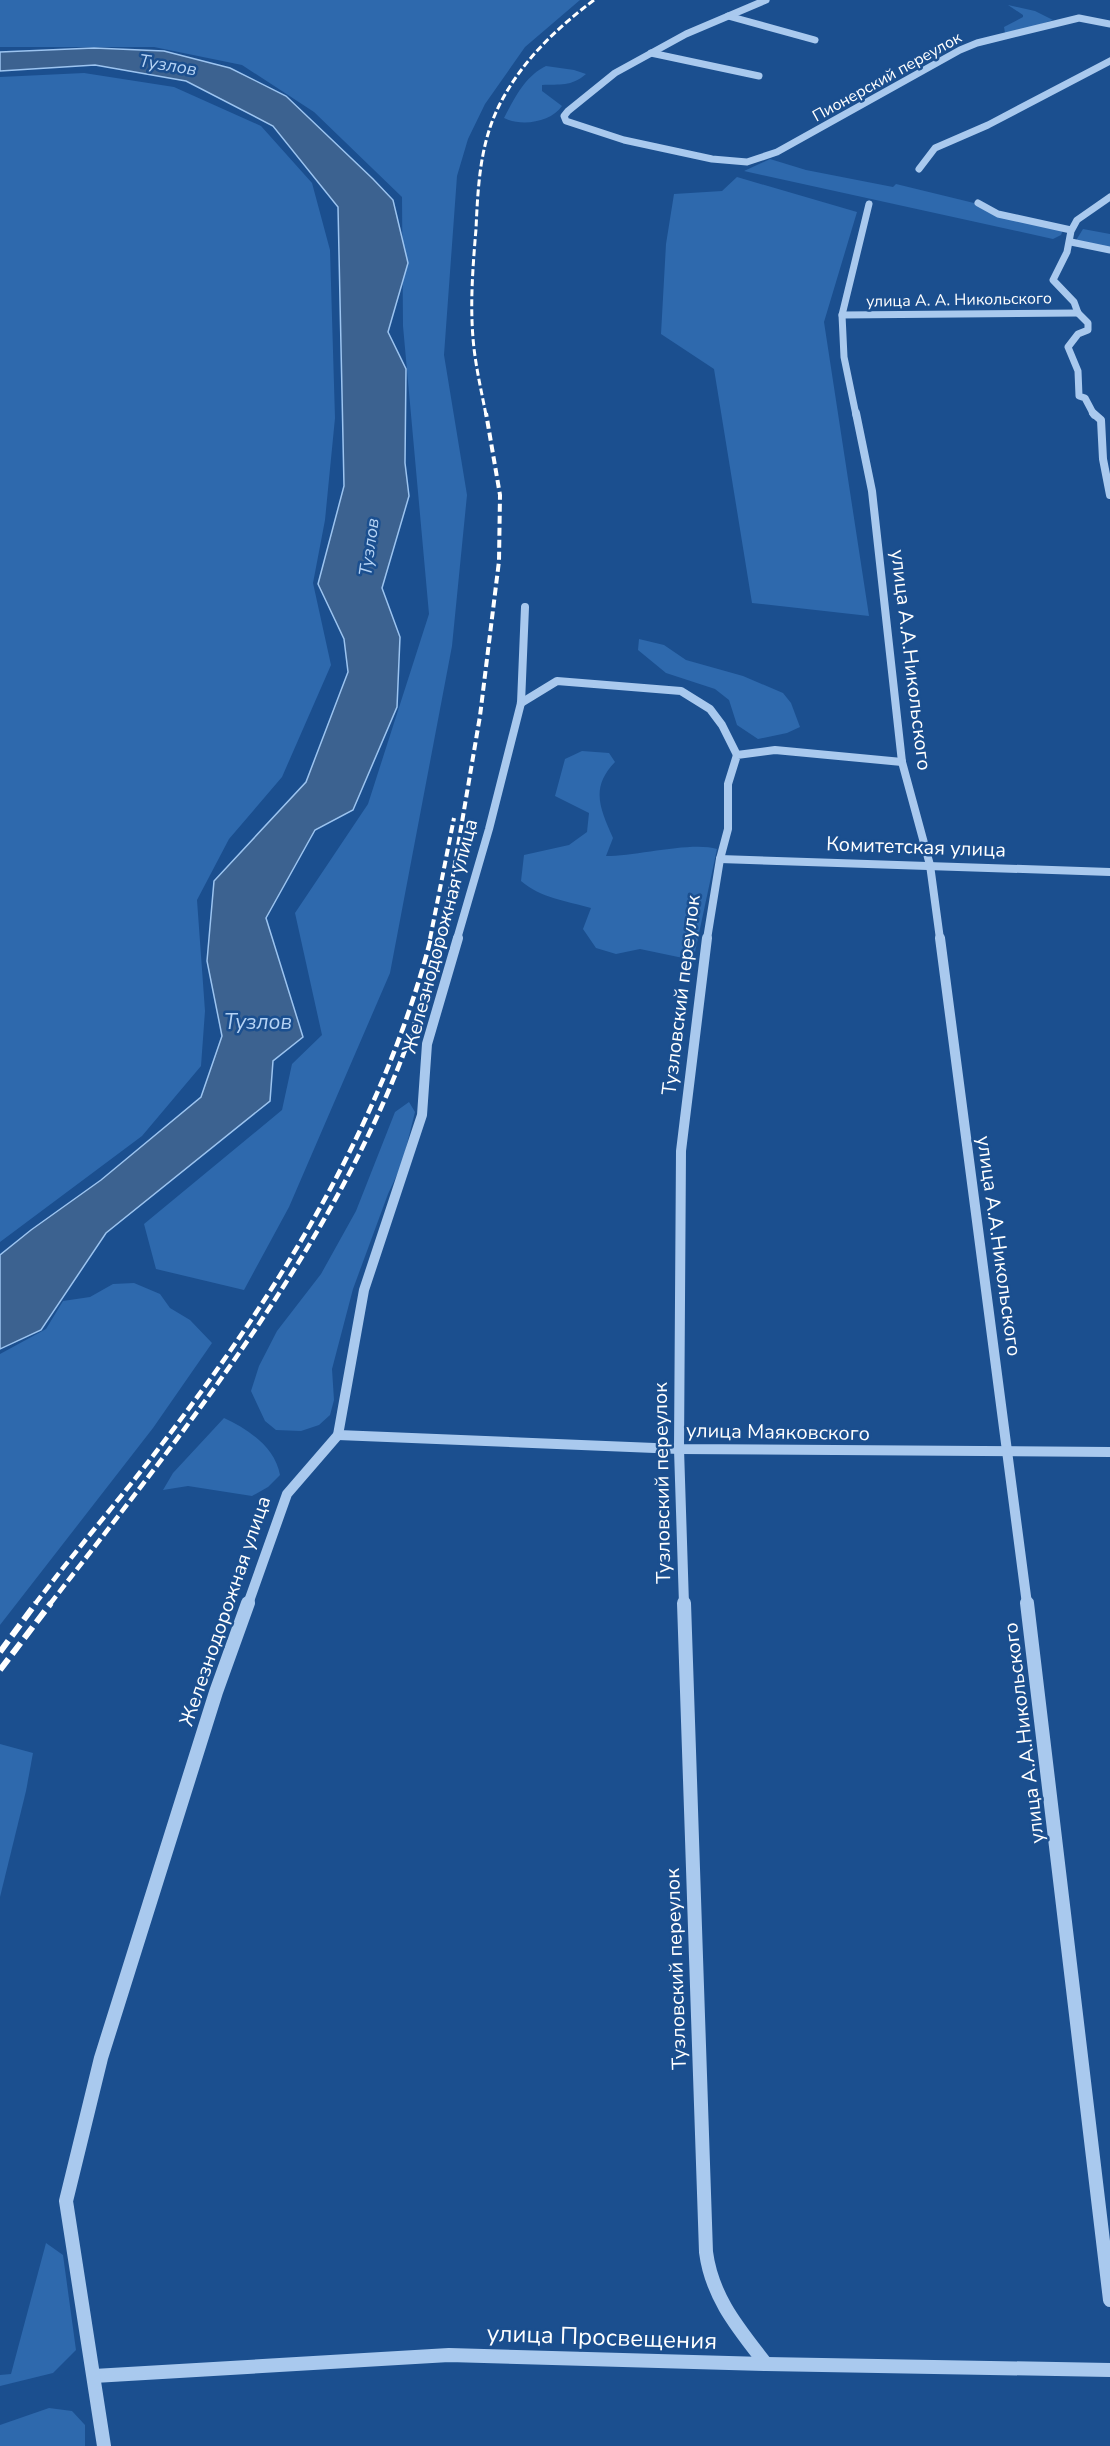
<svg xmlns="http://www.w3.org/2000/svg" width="1110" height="2446" viewBox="0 0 1110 2446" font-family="'Nunito Sans',sans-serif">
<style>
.green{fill:#2e69ad}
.water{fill:#3c6290;stroke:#9cc4f0;stroke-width:1.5}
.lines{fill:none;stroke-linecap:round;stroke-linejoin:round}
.minor-far3{stroke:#a9c9ee;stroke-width:7}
.minor-far2{stroke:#a9c9ee;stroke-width:8}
.minor-far1{stroke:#a9c9ee;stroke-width:10}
.minor{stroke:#a9c9ee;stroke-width:14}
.rail-far3{stroke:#fff;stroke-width:3;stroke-dasharray:7 3;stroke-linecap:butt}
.rail-far2{stroke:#fff;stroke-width:4;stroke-dasharray:8 4;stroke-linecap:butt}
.rail-far1{stroke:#fff;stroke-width:4.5;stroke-dasharray:10 4.5;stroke-linecap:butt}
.rail{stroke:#fff;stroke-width:6;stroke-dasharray:14 6;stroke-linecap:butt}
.labels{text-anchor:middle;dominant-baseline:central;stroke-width:5;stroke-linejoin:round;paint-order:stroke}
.far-street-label{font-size:16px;fill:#fff;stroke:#1b4f8f}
.far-water-label{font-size:18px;font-style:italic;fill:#b5d3f5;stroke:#1b4f8f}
.street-label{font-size:20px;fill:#fff;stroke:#1b4f8f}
.water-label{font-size:21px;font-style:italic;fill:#b5d3f5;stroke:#1b4f8f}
.near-street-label{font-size:24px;fill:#fff;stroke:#1b4f8f}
</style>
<rect width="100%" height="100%" fill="#1b4f8f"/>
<g class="green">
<path d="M0,0H580L525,47L485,104L468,139L457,176L444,355L467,495L452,646L390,973L289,1207L244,1290L156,1269L144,1224L282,1110L292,1064L322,1035L295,913L368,804L429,614L403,326L402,197L314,112L242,65L154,47H0Z"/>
<path d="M1008,5L1035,11L1053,20L1020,31L1005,33L1004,27L1023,17V15Z"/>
<path d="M546,66L574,70L586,74C571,87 560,84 542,85V91L562,106C551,122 522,127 504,118C514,99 525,76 546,66Z"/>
<path d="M84,73L174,87L261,126L312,183L330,250L335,418L325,520L313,583L331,665L282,777L229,839L197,900L205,1011L201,1066L142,1136L0,1242V77Z"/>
<path d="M770,159L806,170L893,187L896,184L974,203L995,215L1063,230L1061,235L1053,239L744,171Z"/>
<path d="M737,177L857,212L824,322L869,616L752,603L714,369L661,334L666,244L674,194L722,191Z"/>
<path d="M1083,229L1110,234V250L1075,242Z"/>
<path d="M639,639L664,645L686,660L743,676L783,693L791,703L800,727L787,733L758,739L737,725L729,700L715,689L666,673L638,650Z"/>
<path d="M582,751L609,753L615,762C590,788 600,808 613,838L606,856C636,856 693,841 717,849L695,952L683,958L640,949L616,954L596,948L583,929L591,908C566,901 541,898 521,881L524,855L569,845L587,832L589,813L555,796L565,759Z"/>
<path d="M409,1102L415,1112L402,1164L388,1194L353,1289L332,1369L334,1400L330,1415L319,1425L301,1431L276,1430L265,1421L251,1391L259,1366L277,1331L321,1274L356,1211L395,1112Z"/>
<path d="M134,1283L160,1294L170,1308L190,1320L212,1343L153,1428L0,1625V1354L46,1329L63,1301L90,1297L113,1284Z"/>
<path d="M224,1418C248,1429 275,1447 280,1475L268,1487L252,1496L188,1486L163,1490L173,1473Z"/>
<path d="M0,1744L33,1753L26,1791L0,1897Z"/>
<path d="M46,2243L63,2255L76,2350L53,2373L0,2386V2375L11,2374Z"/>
<path d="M49,2408L72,2411L85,2425V2446H0V2425Z"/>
</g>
<path class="water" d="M94,48L164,51L230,68L286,96L373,179L393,200L408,263L388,332L406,369L405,463L409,496L382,588L400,637L397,707L353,810L315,830L266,918L303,1037L273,1061L270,1101L106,1233L41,1330L0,1349V1255L31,1230L101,1180L201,1097L222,1036L207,961L214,881L306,782L348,672L344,639L318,584L344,486L338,207L273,126L186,81L95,65L0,71V52Z"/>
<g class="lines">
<g class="minor-far3">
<path d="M766,0L686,34L615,73L568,111L564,116L566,121L624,140L712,159L747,162L777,152L960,50L977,43L1079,18L1110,24"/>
<path d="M728,16L815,40"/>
<path d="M651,53L759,76"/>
<path d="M919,169L935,148L988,125L1110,61"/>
<path d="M978,203L998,214L1071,230"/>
<path d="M1071,242L1110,250"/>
<path d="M842,315L1078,313"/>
<path d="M856,415L844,357L842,315L869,204"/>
<path d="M1094,415L1085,398L1079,396L1078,371L1068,347L1078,334L1088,330V323L1078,313L1074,302L1053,280L1067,252L1071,231L1077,220L1110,197"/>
</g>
<g class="minor-far2">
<path d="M856,413L872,491L902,762L930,865L940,939"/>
<path d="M1093,413L1101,420L1103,459L1110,495"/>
<path d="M521,703L557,681L681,691L710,709L722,725L737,755"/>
<path d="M720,859L1110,872"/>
<path d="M457,939L489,829L521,703L525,607"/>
<path d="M707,939L720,859L728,829V784L737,755L775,750L902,762"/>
</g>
<g class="minor-far1">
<path d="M940,938L1027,1604"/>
<path d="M338,1435L679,1449L1110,1452"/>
<path d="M248,1604L287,1494L338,1435L364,1290L422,1115L427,1044L458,938"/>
<path d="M684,1604L679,1449L681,1151L707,938"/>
</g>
<g class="minor">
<path d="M684,1603L706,2252C712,2298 739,2329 766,2364"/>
<path d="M1027,1603L1110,2300"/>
<path d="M94,2376L449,2355L766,2364L1110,2370"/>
<path d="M104,2446L66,2201L101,2058L216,1692L248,1603"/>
</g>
<path class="rail-far3" d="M486,415C481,389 475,364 473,338C470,302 473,265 476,229C478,185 480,140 502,100C524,59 557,28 594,0"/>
<g class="rail-far2">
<path d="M430,939L454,818"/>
<path d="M440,939L452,881L480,716L499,561L500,495L486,413"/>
</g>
<g class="rail-far1">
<path d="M35,1604C76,1550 121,1498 162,1444C278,1293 383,1124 431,938"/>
<path d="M50,1604C208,1400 377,1195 440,938"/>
</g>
<g class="rail">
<path d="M0,1652L36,1603"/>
<path d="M0,1670L51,1603"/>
</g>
</g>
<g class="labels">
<g class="far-street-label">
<text transform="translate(887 77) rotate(-29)">Пионерский переулок</text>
<text transform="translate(959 300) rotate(-1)">улица А. А. Никольского</text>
</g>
<g class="far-water-label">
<text transform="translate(168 65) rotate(9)">Тузлов</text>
<text transform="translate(369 547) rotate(-82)">Тузлов</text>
</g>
<g class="street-label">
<text transform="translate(911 660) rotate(83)">улица А.А.Никольского</text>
<text transform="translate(916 847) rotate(2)">Комитетская улица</text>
<text transform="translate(440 936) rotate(-75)">Железнодорожная улица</text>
<text transform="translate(681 995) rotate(-83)">Тузловский переулок</text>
<text transform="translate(999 1246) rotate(82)">улица А.А.Никольского</text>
<text transform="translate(778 1432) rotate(1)">улица Маяковского</text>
<text transform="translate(662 1483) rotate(-91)">Тузловский переулок</text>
<text transform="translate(225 1611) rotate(-71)">Железнодорожная улица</text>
<text transform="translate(1024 1733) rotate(-97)">улица А.А.Никольского</text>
<text transform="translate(676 1969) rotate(-92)">Тузловский переулок</text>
</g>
<g class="water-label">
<text x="258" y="1022">Тузлов</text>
</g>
<g class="near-street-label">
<text transform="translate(602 2337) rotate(2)">улица Просвещения</text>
</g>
</g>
</svg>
